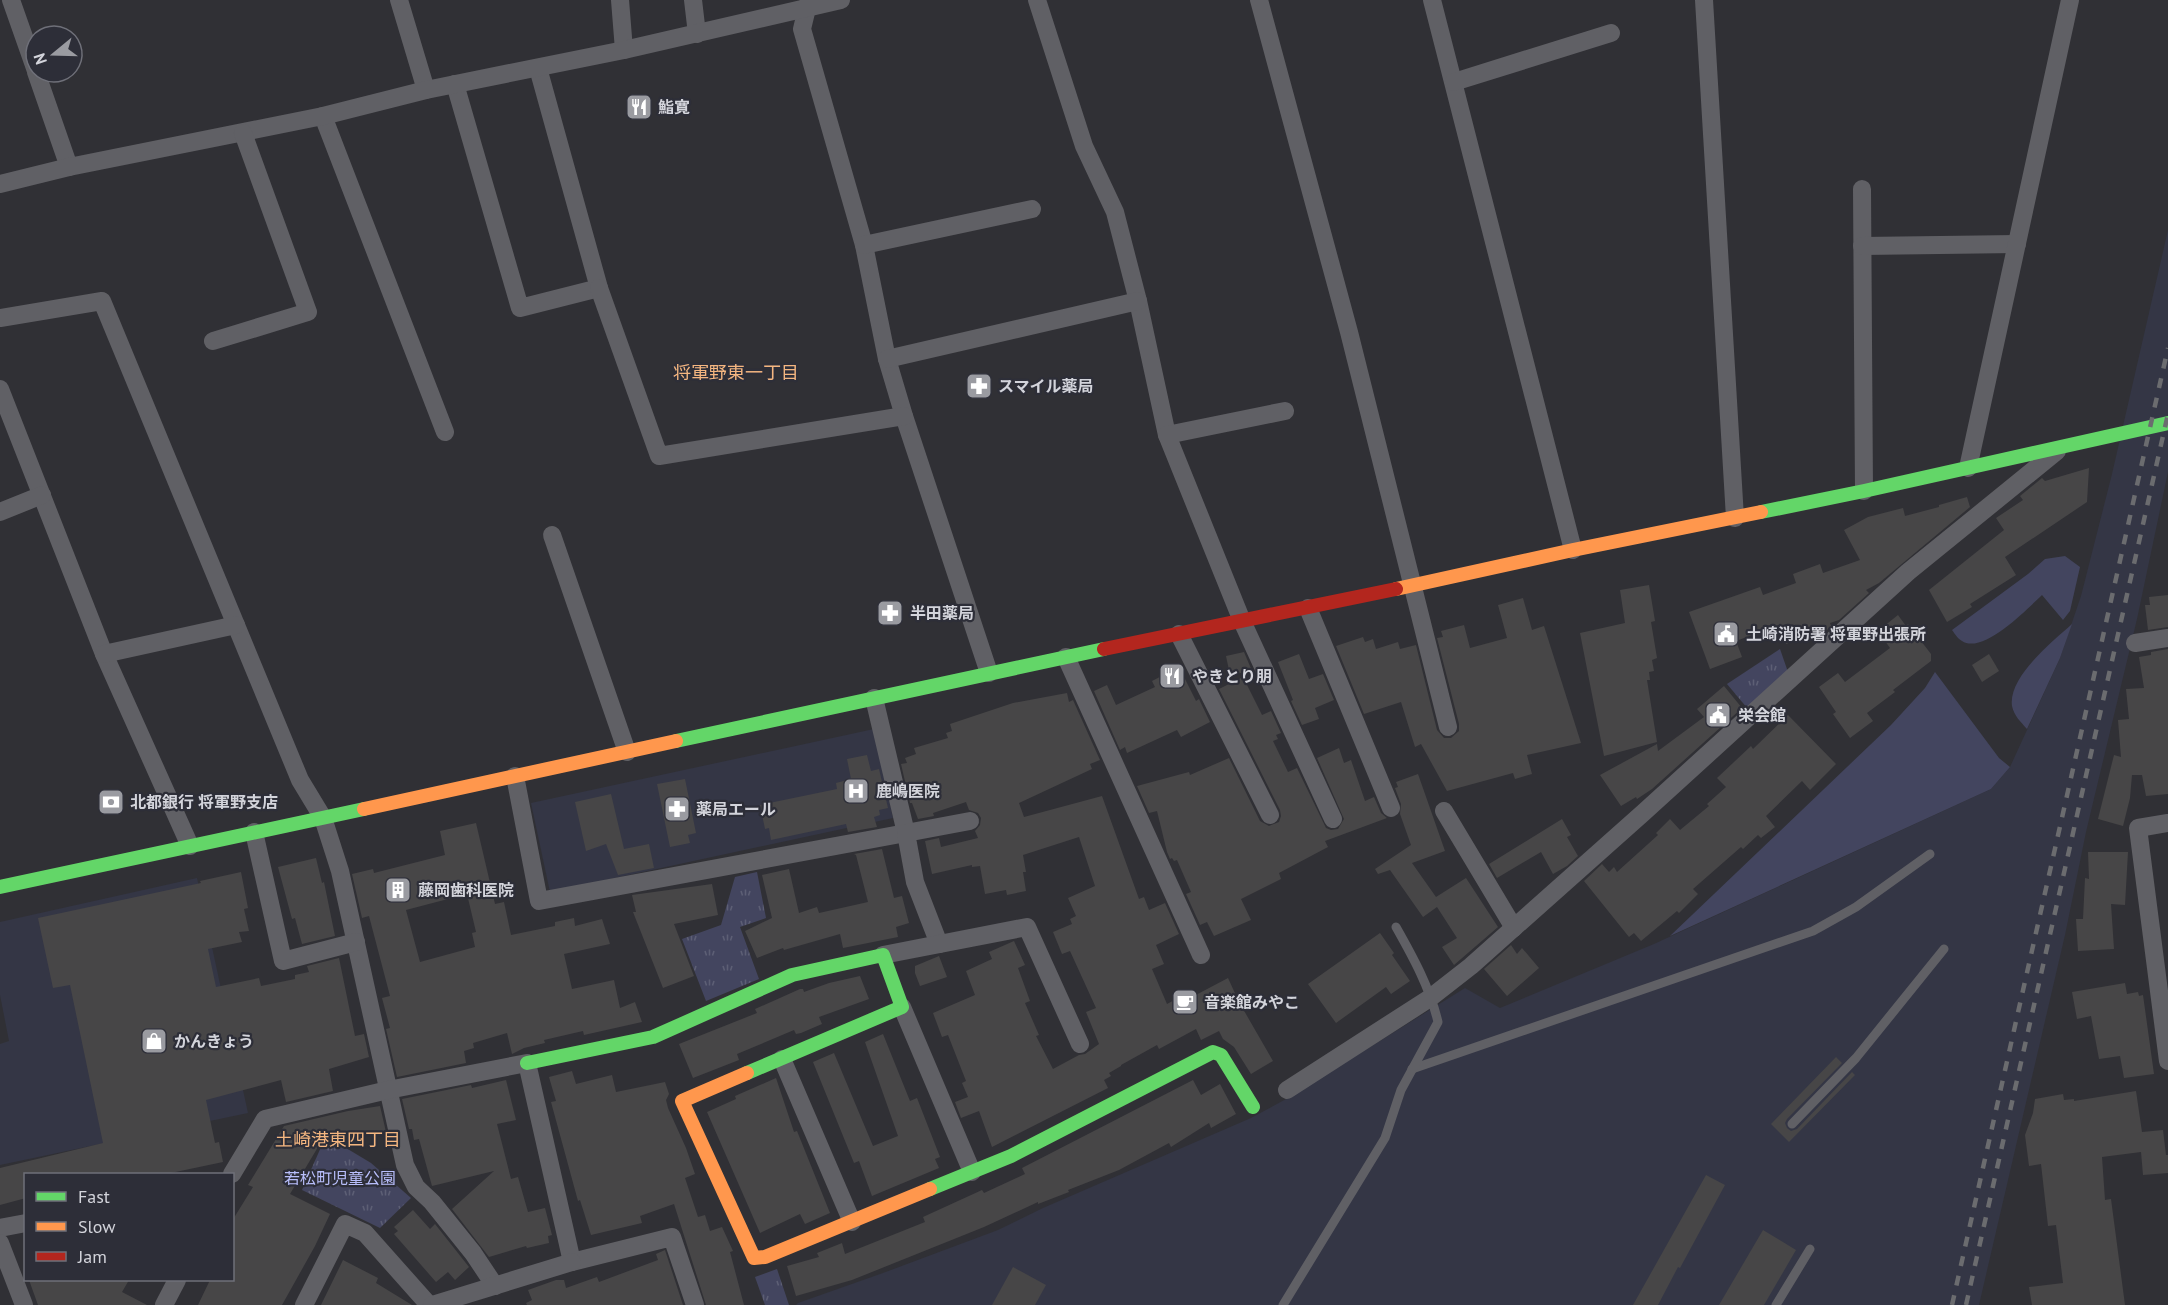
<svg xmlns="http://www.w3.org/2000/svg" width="2168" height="1305" viewBox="0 0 2168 1305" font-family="'PT Sans','Noto Sans JP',sans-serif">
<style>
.built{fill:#343645}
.green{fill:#43455f}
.park{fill:url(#park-tufts)}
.building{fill:#474647;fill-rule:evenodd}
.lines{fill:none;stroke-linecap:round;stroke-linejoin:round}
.lane{stroke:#606065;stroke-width:9}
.street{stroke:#606065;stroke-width:18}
.fast{stroke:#63d668;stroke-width:14}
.slow{stroke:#ff974d;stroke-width:14}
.jam{stroke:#b3261e;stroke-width:14}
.rail{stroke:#6b6c6f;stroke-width:4.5;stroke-dasharray:10 10;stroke-linecap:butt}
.labels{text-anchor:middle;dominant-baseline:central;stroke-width:4.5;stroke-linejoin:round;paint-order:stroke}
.poi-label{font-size:16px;font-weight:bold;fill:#d3d4db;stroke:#2d2e38;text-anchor:start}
.park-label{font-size:16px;fill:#b8befb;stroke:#2d2e38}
.neighbourhood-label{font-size:18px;fill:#f4b680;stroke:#2d2e38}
</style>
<defs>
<pattern id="park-tufts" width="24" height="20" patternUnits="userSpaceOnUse" patternTransform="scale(1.5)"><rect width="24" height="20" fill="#43455f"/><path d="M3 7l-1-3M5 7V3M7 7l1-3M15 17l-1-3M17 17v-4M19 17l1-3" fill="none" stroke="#5d5f75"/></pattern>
</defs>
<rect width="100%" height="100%" fill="#303035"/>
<g class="built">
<path d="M2168,230V472L2137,619L2086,832L2065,935L1979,1305H796L798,1303L883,1273L998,1230L1043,1208L1251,1118L1288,1098L1465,988L1500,1008L1654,944L1991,789L2010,767L2060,658L2081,596L2112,474Z"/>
<path d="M874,729L893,818L550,892L531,803Z"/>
<path d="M197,878L248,1113L0,1165V1044L9,1041L0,995V922Z"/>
</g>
<g class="green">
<path d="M2065,556L2080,567L2070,611L2063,620L2042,595C2028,608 1983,655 1962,641C1958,639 1955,634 1952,630L2028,574L2045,559Z"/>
<path d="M2072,624L2060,658L2027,729C2021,722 2014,716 2012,706C2008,677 2052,642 2072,624Z"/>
<path d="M1935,672L1999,758L2010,767L1991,789L1670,936L1891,725L1925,688Z"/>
</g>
<g class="park">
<path d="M1780,649L1789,675L1748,709L1727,684Z"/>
<path d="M757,872L766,918L740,927L759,979L706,1001L682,939L721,925L735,877Z"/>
<path d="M326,1136L371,1163L411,1198L380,1228L302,1190Z"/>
<path d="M777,1269L789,1305H765L755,1277Z"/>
</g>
<g class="building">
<path d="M2089,468L2087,502L2005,557L2016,575L1970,604L1972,607L1947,622L1929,590L2004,530L1996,518L2023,500L2020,496L2042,478L2045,481Z"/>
<path d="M1967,497L1970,507L1879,583L1866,590L1869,593L1839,620L1830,623L1831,626L1824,633L1814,637L1813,634L1786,644L1779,625L1736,641L1742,657L1710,669L1689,612L1760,587L1763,595L1796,583L1793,574L1820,564L1823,573L1860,560L1844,530L1868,517L1903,508L1905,516L1939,507V505Z"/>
<path d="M1649,585L1655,621L1651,622L1657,658L1652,660L1654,671L1649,672L1650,680H1647L1657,742L1604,756L1580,633L1625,623L1620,590Z"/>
<path d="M2168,595V627L2148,630L2145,605H2150L2149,597Z"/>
<path d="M1523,598L1532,630L1544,626L1581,743L1527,755L1532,774L1515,779L1513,773L1447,791L1421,744L1415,747L1401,702L1364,714L1336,646L1363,637L1365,642L1373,639L1376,649L1398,642L1400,649L1416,645L1437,730L1444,738H1451L1459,731V724L1437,638L1443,637L1441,631L1464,625L1470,648L1507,638L1498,605Z"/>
<path d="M1898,615L1906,626L1908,624L1931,654V661L1893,690L1895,692L1867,713L1873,721L1850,738L1833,714L1836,712L1819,687L1838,673L1845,682L1890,648L1878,631Z"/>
<path d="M2168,649V794L2146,796L2142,775H2132L2130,798L2123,826L2098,819L2114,755L2121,757L2118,720L2129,719L2126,689L2144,688L2139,657L2151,655V652Z"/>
<path d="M1244,652L1252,671L1230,675L1226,656Z"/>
<path d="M1299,654L1309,679L1323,674L1334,700L1315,708L1319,719L1302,725L1291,701L1293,700L1278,662Z"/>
<path d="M1989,654L1999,671L1982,682L1972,665Z"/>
<path d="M1179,667L1196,701L1199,699L1210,722L1181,737L1177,730L1127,753L1125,747L1120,750L1094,691L1107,685L1116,705L1155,687L1152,681Z"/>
<path d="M1243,677L1262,715L1271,711L1281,733L1276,735L1278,739L1273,741L1288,772L1297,768L1326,828L1331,830L1338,829L1344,819L1317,758L1339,748L1344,763L1351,760L1365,801L1374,797L1381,813L1387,818L1325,841L1328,847L1279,873L1281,879L1241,899L1251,920L1214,936L1207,922L1200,925L1186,894L1191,892L1177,860L1174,861L1172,858L1170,859L1167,852L1157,811L1149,813L1137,786L1189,772L1190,775L1229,758L1260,821L1269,826L1279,822L1281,816L1280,810L1219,689Z"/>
<path d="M1724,686L1742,708L1652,789L1637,799L1636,797L1621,806L1600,775L1657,744L1658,751L1704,717L1697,709Z"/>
<path d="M1067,693L1069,702L1073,700L1100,760L1090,764L1092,769L1019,803L1024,817L1102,796L1139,899L1144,897L1149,910L1165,903L1179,934L1156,945L1164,964L1152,969L1167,1004L1189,992L1192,997L1228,978L1239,1002L1273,1061L1251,1074L1234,1047L1223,1039L1219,1031L1201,1040L1196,1029L1159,1049L1157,1045L1121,1065V1066L1109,1073L1111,1076L1104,1080L1108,1088L992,1147L979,1111L961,1118L955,1102L968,1097L962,1083L966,1081L948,1035L942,1037L933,1013L975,995L966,971L992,959L989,952L1014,941L1025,965L1018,968L1030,1001L1025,1003L1039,1035L1036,1036L1053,1069L1079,1055L1085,1054L1099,1044L1086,1012L1096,1008L1070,951L1062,954L1053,932L1072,924L1070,919L1076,916L1068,898L1095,886L1079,837L1023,855L1026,872H1023L1026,891L1007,895L1006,890L985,894L980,866L972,867V865L932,874L925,841L939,838L941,847L978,838L975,831L980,825L981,818L978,813L969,810L966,802L933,813L934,816L918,819L912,803H910L901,764L907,763L905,758L916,754L914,748L948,738L946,733L952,731L950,724L1013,703Z"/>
<path d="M1788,715L1836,764L1810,790L1802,781L1766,816L1775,827L1761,838L1758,835L1743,849L1741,847L1693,889L1698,894L1679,913L1677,911L1641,941L1634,933L1629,937L1584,881L1602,864L1609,872L1614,867L1617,872L1658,835L1656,833L1670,819L1680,830L1709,806L1707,804L1726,787L1717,778L1751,746L1753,749Z"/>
<path d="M867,755L871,771L879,769L888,808L879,810L880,815L874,817L877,827L848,832L846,824L771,840L769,828L765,829L760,805L837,789L836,783L851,779L847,759Z"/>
<path d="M1418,774L1445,851L1412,863L1436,897L1466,878L1498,927L1454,965L1442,947L1457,938L1437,907L1423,917L1390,870L1378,874L1375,869L1411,845L1400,814L1401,804L1395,788L1398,787L1396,782Z"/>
<path d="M685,779L696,833L688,835L690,843L670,847L657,784Z"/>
<path d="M611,794L624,849L649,844L654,868L618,875L606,844L586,851L575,802Z"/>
<path d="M1562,819L1571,835L1567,837L1578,856L1567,866L1553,874L1541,852L1497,878L1489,864Z"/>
<path d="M476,823L495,904L504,902L511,935L555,926V922L574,918L575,926L602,919L610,944L564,954L572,989L614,980L620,1008L635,1002L642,1022L584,1035L583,1031L544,1040L545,1043L524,1048L512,1054L507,1033L473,1043L474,1048L464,1051L466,1063L397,1077L386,1029L390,1028L382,998L390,996L369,916L362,918L352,874L373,869L374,873L445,855L440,831ZM467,894L476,932L472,933L475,947L420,962L406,910Z"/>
<path d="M882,849L894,898L902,896L909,923L896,927L898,937L843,948L840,934L784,950L783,948L757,958L745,931L772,918L762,875L789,869L799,913L817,907L819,913L868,902L856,855L854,854Z"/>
<path d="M2088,852H2128L2125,905L2111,904L2114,949L2078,951L2076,919H2083L2085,878L2089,879Z"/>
<path d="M316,858L322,883L324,882L335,936L302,944L295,918L292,919L278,867Z"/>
<path d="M241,872L248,908L244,909L249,931L239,932L242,942L208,949L216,987L259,978L261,986L295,979V975L309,972L307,966L339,958L355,1036L364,1034L369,1057L329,1069L333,1091L286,1102L281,1080L206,1100L215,1143L219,1142L223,1162L166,1174H26V1198L0,1205V1168L103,1143L70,985L53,988L38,918L201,883L200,881Z"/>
<path d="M712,884L718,915L674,924L694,976L663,988L633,912H636L632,895Z"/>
<path d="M1380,933L1394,953L1392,955L1410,981L1391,994L1386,987L1336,1023L1308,984Z"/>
<path d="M1511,945L1517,954L1522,948L1539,968L1507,996L1484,969Z"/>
<path d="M939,956L947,977L920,986L915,973V966Z"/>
<path d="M860,976L869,999L819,1017L822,1024L801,1033L796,1034L794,1030L737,1054L739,1060L693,1078L679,1044L757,1013L755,1009L800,989H803L804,992L829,983Z"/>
<path d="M2125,983L2127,994L2138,992L2139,996L2143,995L2154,1074L2124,1078L2120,1056L2099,1059L2091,1016L2077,1019L2072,992Z"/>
<path d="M883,1034L910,1101L917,1098L940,1157L935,1159L939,1168L872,1196L859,1161L854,1163L813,1062L834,1053L873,1146L898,1136L865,1042Z"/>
<path d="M1836,1057L1842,1063L1787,1119L1785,1123L1787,1128L1791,1131L1797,1129L1852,1072L1855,1075L1789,1142L1771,1124Z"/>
<path d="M572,1071L576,1084L612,1075L616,1092L665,1082L669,1094L666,1100L668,1108L686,1148L695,1174L685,1178L698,1217L705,1215L710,1231L722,1227L733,1251L730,1252L744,1305H706L674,1204L640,1216L642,1223L591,1235L580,1200L578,1201L551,1102L556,1101L549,1077Z"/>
<path d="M776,1078L794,1132L797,1131L830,1213L805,1224L800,1214L760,1233L707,1112L736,1099L735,1096Z"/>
<path d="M506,1080L516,1120L497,1124L511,1179L518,1177L528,1212L545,1208L552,1235L548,1236L549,1243L527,1248L526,1246L489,1257L452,1209L494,1171L432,1186L419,1139L414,1140L412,1129H409L402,1099L471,1085L472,1088Z"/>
<path d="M1193,1080L1201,1095L1220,1084L1236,1114L1211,1128L1209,1123L1171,1147L1169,1143L1119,1170L1068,1190L1069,1192L1038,1204V1202L984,1227L852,1280L796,1296L787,1266L819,1257L817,1253L842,1243L845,1254L925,1222L923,1217L982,1190L984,1193L1025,1174L1022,1168Z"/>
<path d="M2136,1091L2142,1132L2163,1130L2166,1155H2168V1173L2143,1175L2141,1152L2102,1157L2105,1200L2111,1199L2125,1305H2032L2029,1287L2063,1283L2056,1225L2048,1226L2041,1164L2029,1166L2025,1135L2033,1113L2035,1099L2063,1094L2064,1100L2074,1099V1101Z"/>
<path d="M380,1106L386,1132L321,1142L290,1194L330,1214L315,1246L282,1305H198L210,1280H232V1221L253,1187L248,1185L284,1126L348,1111Z"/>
<path d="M1706,1175L1725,1185L1680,1268L1678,1267L1658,1305H1633Z"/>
<path d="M413,1210L430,1229L435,1224L469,1267L455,1280L448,1272L436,1282L394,1234L398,1231L394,1227Z"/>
<path d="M1763,1230L1796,1250L1764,1305H1719Z"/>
<path d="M665,1250L683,1305H527L526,1303L532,1300L528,1290L556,1280H564L566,1288L597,1277L599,1282L658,1260L656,1254Z"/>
<path d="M343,1260L378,1278L376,1283L412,1305H321Z"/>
<path d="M1013,1267L1046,1285L1035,1305H992Z"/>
<path d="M29,1280H129L122,1292L147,1305H38Z"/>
</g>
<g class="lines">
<g class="lane">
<path d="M1412,1069L1813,931L1856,907L1930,854"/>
<path d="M1792,1124L1856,1058L1944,949"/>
<path d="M1283,1305L1385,1138L1401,1090L1438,1022C1430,988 1413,957 1396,927"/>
<path d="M1776,1305L1810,1249"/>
</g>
<g class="street">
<path d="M11,0L36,71"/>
<path d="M399,0L426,90"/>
<path d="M620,0L624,50"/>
<path d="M693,0L697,34"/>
<path d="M809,0L802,29L864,245L887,359L904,416L989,673"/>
<path d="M1037,0L1084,146L1115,212L1138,301L1167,435"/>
<path d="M1259,0L1349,332L1448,727"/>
<path d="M1432,0L1573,550"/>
<path d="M1704,0L1735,518"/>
<path d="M36,72L69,167"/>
<path d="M1454,82L1611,33"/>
<path d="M455,84L520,308L599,288L538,68"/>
<path d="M323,116L445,432"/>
<path d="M0,184L69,167L323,116L426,90L624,50L841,0"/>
<path d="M1862,189L1864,491"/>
<path d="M864,245L1032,209"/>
<path d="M1862,246L2017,244"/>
<path d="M599,288L659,456L904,416"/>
<path d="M0,318L102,301L300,780L323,818L340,871L405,1165L416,1187L432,1202L473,1253L495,1286"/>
<path d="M213,341L308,312L243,133"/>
<path d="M887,359L1138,301"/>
<path d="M0,389L104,654L190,846"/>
<path d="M1285,411L1167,435L1242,621L1333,819"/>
<path d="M1968,468L2070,0"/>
<path d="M0,512L42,495"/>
<path d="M552,535L627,752"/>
<path d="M1308,608L1391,808"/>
<path d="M1179,634L1270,815"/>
<path d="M2135,643L2168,638"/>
<path d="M104,654L236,625"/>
<path d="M1066,657L1201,955"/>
<path d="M515,776L539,901L906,833L874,698"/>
<path d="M1444,811L1514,928"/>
<path d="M2168,823L2138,828L2168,1061"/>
<path d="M254,832L283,961L356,942"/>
<path d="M939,944L915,882L906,833L970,821"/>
<path d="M883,955L1027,927L1080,1044"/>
<path d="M902,1007L972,1172"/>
<path d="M782,1059L852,1222"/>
<path d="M1287,1090L1430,998L1471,966L1643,813L1908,572L2057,451"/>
<path d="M232,1174L265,1119L388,1090L527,1063L572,1262L672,1237L695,1305"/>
<path d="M0,1228L26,1223"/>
<path d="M0,1243L24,1305"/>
<path d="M164,1305L177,1280"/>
<path d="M304,1305L345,1224L365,1233L429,1305"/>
<path d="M432,1305L572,1262"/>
</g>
<g class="fast">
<path d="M1761,512L1864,491L2168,423"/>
<path d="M676,741L1104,649"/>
<path d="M0,887L364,809"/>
<path d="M527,1063L653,1037L792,975L883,955L902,1007L747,1073"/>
<path d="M930,1189L1011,1156L1213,1052L1221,1055L1253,1107"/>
</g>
<g class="slow">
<path d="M1396,589L1573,550L1761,512"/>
<path d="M364,809L676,741"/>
<path d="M747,1073L682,1101L754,1258L765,1257L930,1189"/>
</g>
<path class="jam" d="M1104,649L1396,589"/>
<g class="rail">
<path d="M1952,1305L2168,348"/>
<path d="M1966,1305L2168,414"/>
</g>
</g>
<defs>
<g id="restaurant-square" transform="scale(1.35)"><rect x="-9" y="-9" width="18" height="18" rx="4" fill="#9a9ba1" stroke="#2d2e38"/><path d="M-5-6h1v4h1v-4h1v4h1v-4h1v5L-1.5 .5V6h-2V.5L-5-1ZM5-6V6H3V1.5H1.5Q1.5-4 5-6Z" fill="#fff"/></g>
<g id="pharmacy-square" transform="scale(1.35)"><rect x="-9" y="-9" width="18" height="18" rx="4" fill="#9a9ba1" stroke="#2d2e38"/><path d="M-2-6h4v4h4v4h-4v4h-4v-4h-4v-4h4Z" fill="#fff"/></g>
<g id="civic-square" transform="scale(1.35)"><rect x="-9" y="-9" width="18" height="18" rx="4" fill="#9a9ba1" stroke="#2d2e38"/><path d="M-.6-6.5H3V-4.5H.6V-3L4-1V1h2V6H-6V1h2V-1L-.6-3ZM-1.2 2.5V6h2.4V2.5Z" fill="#fff"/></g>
<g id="hospital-square" transform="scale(1.35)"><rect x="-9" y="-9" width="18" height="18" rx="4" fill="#9a9ba1" stroke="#2d2e38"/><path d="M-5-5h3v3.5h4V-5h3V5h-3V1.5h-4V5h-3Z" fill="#fff"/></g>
<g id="bank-square" transform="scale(1.35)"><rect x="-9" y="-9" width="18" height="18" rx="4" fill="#9a9ba1" stroke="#2d2e38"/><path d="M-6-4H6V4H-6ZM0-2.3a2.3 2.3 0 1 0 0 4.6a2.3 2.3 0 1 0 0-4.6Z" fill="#fff"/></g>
<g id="building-square" transform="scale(1.35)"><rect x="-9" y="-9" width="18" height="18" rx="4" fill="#9a9ba1" stroke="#2d2e38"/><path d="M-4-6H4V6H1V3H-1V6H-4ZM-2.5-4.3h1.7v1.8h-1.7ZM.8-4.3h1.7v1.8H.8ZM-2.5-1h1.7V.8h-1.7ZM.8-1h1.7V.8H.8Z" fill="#fff"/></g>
<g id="cafe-square" transform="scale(1.35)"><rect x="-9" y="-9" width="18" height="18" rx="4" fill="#9a9ba1" stroke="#2d2e38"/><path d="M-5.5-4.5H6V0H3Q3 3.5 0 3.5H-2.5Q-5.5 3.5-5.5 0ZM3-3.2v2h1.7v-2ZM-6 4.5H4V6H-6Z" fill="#fff"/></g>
<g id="shop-square" transform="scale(1.35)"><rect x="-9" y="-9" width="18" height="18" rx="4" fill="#9a9ba1" stroke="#2d2e38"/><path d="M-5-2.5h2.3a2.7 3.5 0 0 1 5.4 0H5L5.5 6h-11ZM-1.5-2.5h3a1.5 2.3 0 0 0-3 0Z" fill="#fff"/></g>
</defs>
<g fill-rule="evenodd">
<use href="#restaurant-square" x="639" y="107"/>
<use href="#pharmacy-square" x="979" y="386"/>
<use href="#pharmacy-square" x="890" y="613"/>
<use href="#civic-square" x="1726" y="634"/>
<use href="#restaurant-square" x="1172" y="676"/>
<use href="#civic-square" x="1718" y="715"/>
<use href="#hospital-square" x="856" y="791"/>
<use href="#bank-square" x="111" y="802"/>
<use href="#pharmacy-square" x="677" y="809"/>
<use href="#building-square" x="398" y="890"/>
<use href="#cafe-square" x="1185" y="1002"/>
<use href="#shop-square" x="154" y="1041"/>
</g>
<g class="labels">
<g class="poi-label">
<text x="658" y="107">鮨寛</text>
<text x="998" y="386">スマイル薬局</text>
<text x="910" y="613">半田薬局</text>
<text x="1746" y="634">土崎消防署 将軍野出張所</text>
<text x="1192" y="676">やきとり朋</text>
<text x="1738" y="715">栄会館</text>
<text x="876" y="791">鹿嶋医院</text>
<text x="130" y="802">北都銀行 将軍野支店</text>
<text x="696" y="809">薬局エール</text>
<text x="418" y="890">藤岡歯科医院</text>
<text x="1204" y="1002">音楽館みやこ</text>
<text x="174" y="1041">かんきょう</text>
</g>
<g class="park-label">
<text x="340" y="1178">若松町児童公園</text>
</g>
<g class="neighbourhood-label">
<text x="736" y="372">将軍野東一丁目</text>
<text x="338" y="1139">土崎港東四丁目</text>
</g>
</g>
<rect x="24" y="1173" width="210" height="108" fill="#2d2e38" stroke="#6f7079" stroke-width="1.5"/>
<rect x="36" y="1192" width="30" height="9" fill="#63d668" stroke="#6f7079" stroke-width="1.5"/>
<text x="78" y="1203" font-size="18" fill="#d3d4db">Fast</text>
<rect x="36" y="1222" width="30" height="9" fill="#ff974d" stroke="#6f7079" stroke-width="1.5"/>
<text x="78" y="1233" font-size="18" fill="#d3d4db">Slow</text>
<rect x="36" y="1252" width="30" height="9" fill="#b3261e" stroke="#6f7079" stroke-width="1.5"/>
<text x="78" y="1263" font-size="18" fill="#d3d4db">Jam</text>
<g transform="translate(54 54) rotate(251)"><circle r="28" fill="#2d2e38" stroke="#6f7079" stroke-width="1.5"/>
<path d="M0-4.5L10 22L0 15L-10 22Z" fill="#9a9ba1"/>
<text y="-9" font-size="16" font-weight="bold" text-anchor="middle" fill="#d3d4db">N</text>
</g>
</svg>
